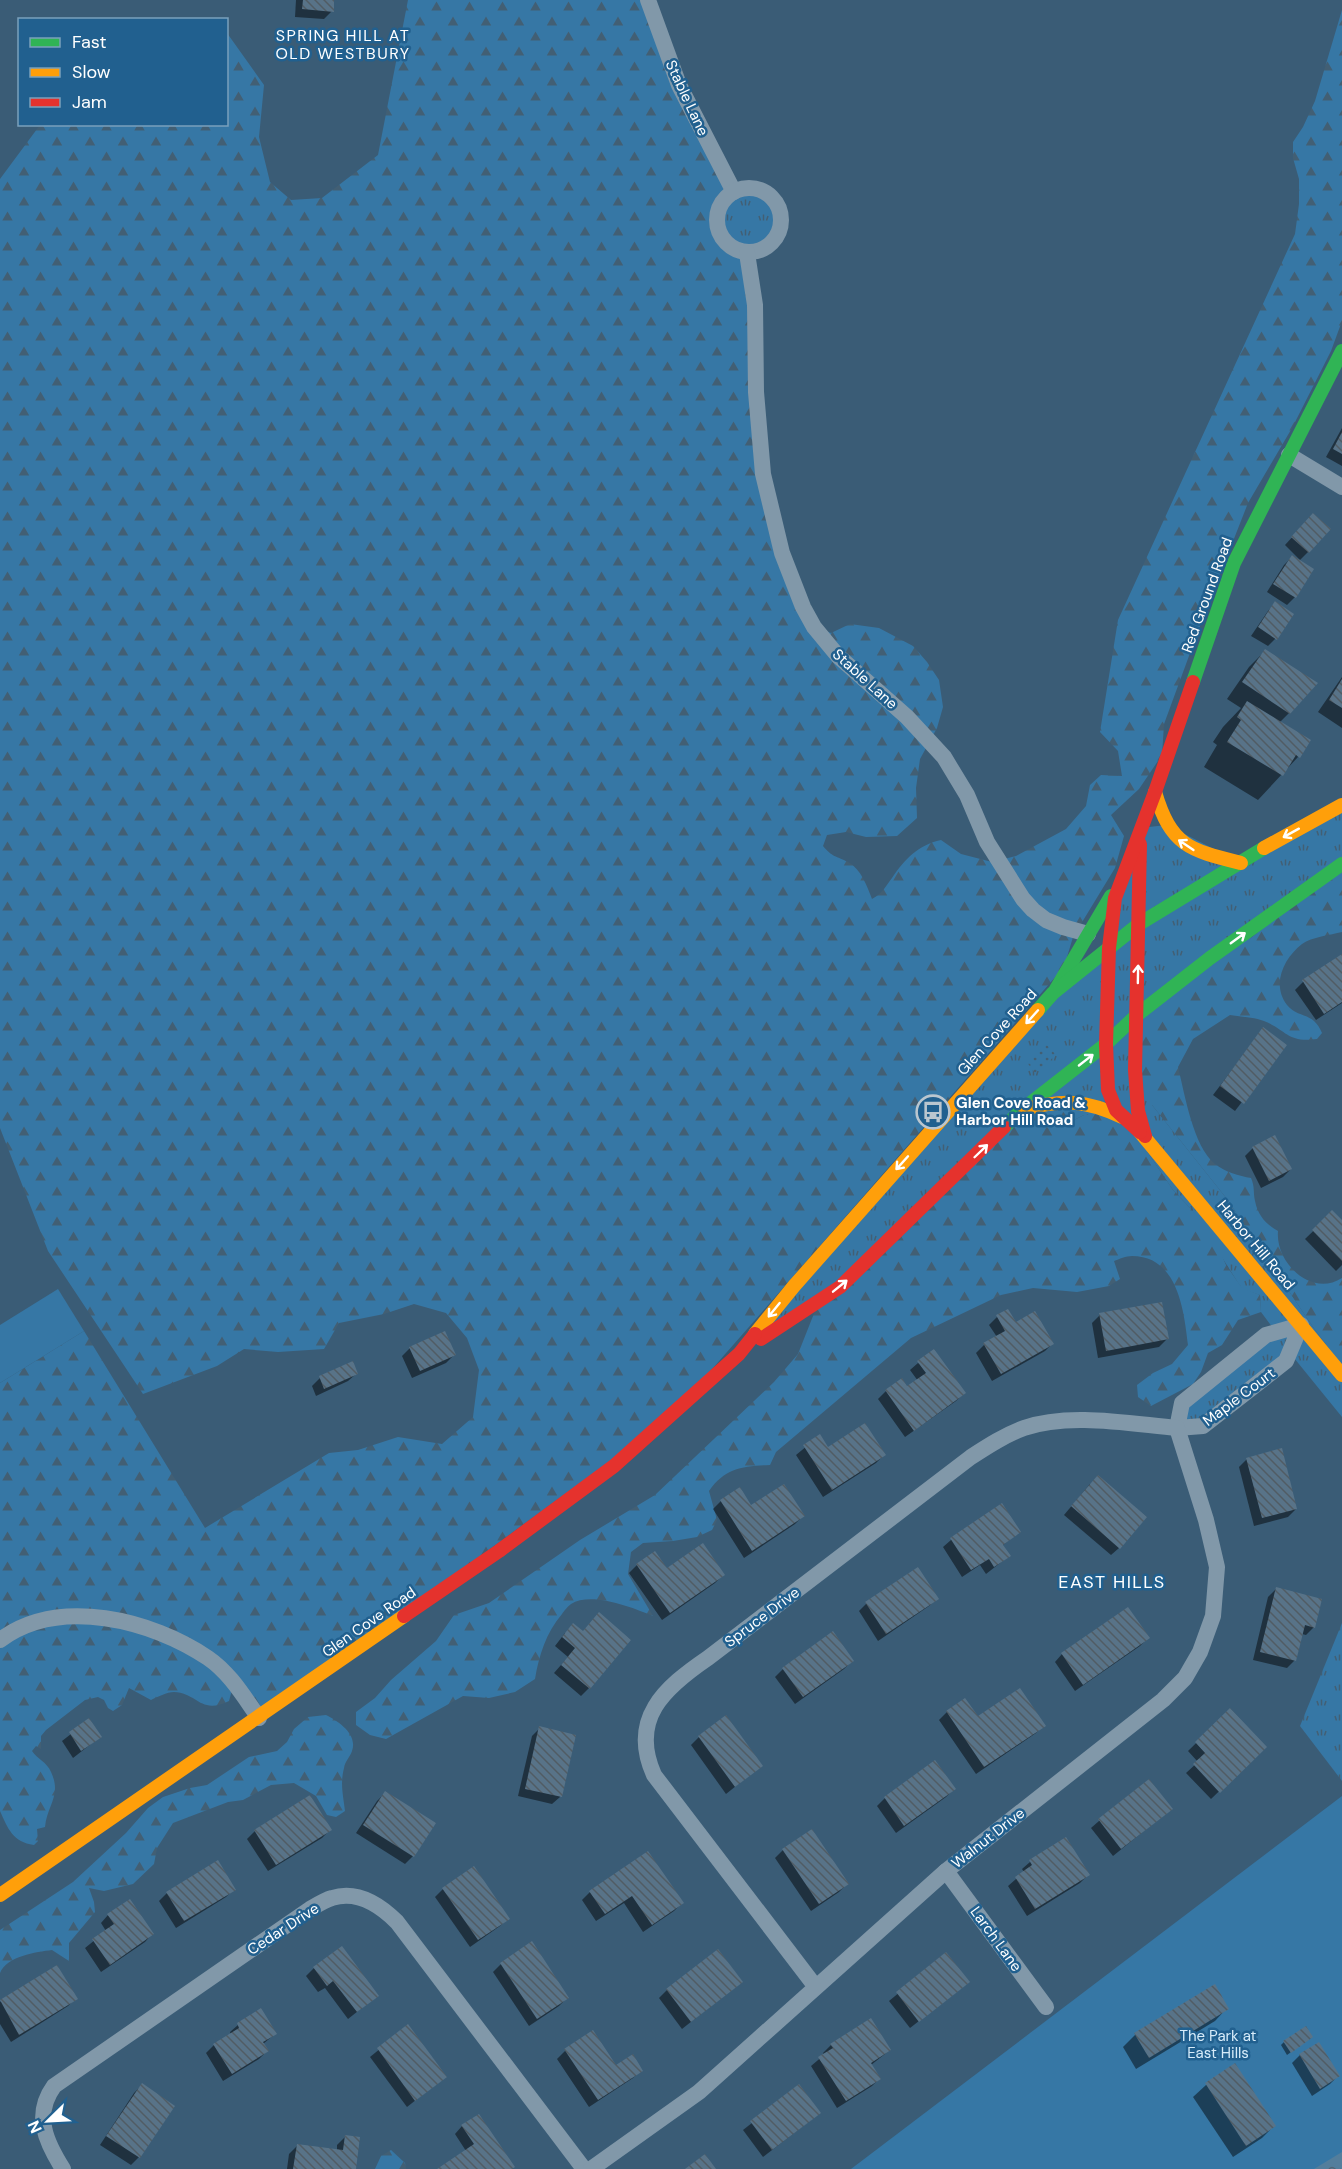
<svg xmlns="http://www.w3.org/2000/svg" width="1342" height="2169" viewBox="0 0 1342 2169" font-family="'DM Sans',sans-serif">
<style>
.grass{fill:url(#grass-tufts)}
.forest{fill:url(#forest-firs)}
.park{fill:#3677a5}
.garden{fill:url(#garden-dots)}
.water{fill:url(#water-ripples)}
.shadow{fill:#0007}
.building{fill:url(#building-back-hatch)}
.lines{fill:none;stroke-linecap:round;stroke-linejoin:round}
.street{stroke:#8198a9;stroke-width:16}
.fast{stroke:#30b455;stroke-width:14}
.slow{stroke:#ff9f0a;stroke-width:14}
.jam{stroke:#e5322d;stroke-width:14}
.oneway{stroke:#fff}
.labels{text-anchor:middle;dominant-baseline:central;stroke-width:5;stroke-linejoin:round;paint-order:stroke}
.street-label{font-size:15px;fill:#fff;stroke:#21608f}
.poi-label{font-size:15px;font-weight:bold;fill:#fff;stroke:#21608f;text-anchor:start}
.park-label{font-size:15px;fill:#d6ebf9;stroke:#21608f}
.neighbourhood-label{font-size:16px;letter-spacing:1.5px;fill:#fff;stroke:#21608f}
.quarter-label{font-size:18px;letter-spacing:1.5px;fill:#fff;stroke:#21608f}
</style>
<defs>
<pattern id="grass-tufts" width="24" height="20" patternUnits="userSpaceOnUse" patternTransform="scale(1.5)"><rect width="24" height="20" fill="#3677a5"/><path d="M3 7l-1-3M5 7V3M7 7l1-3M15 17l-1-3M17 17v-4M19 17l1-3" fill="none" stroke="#425f74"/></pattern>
<pattern id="forest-firs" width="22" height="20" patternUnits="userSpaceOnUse" patternTransform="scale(1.5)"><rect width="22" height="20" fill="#3677a5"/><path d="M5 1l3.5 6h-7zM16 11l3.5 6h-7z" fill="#425f74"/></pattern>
<pattern id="garden-dots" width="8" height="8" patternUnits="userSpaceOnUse" patternTransform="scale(1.5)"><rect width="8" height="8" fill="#3677a5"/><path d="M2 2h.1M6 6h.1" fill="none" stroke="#425f74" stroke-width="1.8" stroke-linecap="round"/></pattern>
<pattern id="water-ripples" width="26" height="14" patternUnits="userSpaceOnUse" patternTransform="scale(1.5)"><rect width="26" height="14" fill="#537e9c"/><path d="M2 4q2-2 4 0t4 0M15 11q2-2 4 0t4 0" fill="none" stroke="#506574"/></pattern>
<pattern id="building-back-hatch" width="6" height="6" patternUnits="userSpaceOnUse" patternTransform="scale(1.5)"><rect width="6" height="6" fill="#587388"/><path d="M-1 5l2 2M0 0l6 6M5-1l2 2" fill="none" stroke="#515c64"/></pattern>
</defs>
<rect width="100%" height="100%" fill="#3a5c76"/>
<g class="grass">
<circle cx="748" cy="219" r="26"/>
<path d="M1342,805V864L1254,932L1152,1105L1227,1199L1313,1327L1342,1366V1417L1290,1353L1203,1426L1177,1428L1182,1403L1276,1332L1261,1312L1260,1295L1242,1289L1192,1210L1173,1190L1142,1144L1084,1115L1072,1121L1063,1112L840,1287L739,1354L1109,939L1140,828L1167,825L1241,863Z"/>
<path d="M1342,1623V1781L1300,1726Z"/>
</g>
<g class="forest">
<path d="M408,0H648L728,196C708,217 718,248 747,253L763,474L814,626L831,633L850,624L879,628L913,646L927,662L939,680L943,707L937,728L920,759L916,788L917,818L897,836L866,837L846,832L827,835L823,846C832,857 836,856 848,862C861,869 867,886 872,899C883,893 885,887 892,878C905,859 918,845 941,840L961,854L992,862L1016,856L1066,829L1086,806L1090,785L1101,775L1122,776L1118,751L1100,732L1118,620L1295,234L1299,204V179L1293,158V142L1303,127L1315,101L1342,10V321L1331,351L1292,428L1248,503L1204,615L1164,724L1162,755L1139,789L1111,815L1124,836L1115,868L1073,937L1064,967L670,1417L259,1718L232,1690L229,1701C200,1715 198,1693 174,1692C167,1692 157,1697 151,1700L129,1688L122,1705L113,1711L108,1708L104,1700L98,1697L85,1700L46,1730L41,1736V1749L36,1746L32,1751C37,1759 47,1762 51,1772C62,1795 47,1805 45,1827L37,1829L38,1841L34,1845C13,1842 8,1829 0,1811V1383L84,1331L205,1528L329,1453L358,1450L398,1437L442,1444L473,1417L479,1370L467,1338L446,1313L414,1304L384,1314L339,1323L324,1349L278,1352L244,1349L217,1366L143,1394L48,1251L0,1128V179L40,125L226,124L227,33L264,85L259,137L270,182L291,200L322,198L378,155Z"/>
<path d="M1342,864V932C1330,935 1312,937 1302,944C1284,958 1271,984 1287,1005C1298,1019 1313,1011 1322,1033L1317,1039C1287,1043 1287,1030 1264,1021C1254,1017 1241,1017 1230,1015L1193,1039L1178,1067C1185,1095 1193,1146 1215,1164C1225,1172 1239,1176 1251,1178C1255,1187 1253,1192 1255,1201C1258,1216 1266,1224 1278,1231C1275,1262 1311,1298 1342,1278V1366L1313,1327L1227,1199L1152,1105L1142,1083L1141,1040L1168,1005Z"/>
<path d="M1063,1112L1072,1121L1084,1115L1104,1114L1142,1144L1173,1190L1192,1210L1214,1238L1226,1265L1242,1288L1260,1295L1261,1312L1238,1320L1222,1345L1208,1353L1201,1372L1193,1384L1151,1406L1138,1397L1137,1385L1153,1373L1172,1364L1188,1345C1184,1311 1178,1256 1132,1256C1126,1256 1119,1259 1114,1261L1120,1279L1109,1286L1077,1292L1033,1288L1001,1295L911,1338L776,1452L770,1465C743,1466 725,1468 709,1491L717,1520L712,1530L697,1537L673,1541L643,1543L631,1552L628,1574L653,1616C634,1608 591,1591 571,1604C568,1606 564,1611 562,1614C546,1633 539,1655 535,1679L515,1692L489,1698L463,1696L386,1739L370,1735L356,1725V1712L375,1698L391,1680L436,1641L454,1615L489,1603L580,1540L655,1495L774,1382L798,1354L815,1311L1024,1117Z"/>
<path d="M326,1715C338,1721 358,1734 352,1751C350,1757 345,1761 344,1768C340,1784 343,1794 345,1811L336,1817L327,1815L316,1796L294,1783L271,1785L243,1800L228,1802L173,1823L157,1848L154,1864L133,1884L104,1891L89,1888L94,1902L95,1912L69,1943V1961L52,1950C36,1952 7,1956 0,1973V1930L73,1882L126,1833L148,1808L163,1797L190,1788L207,1785L249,1757L277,1751L287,1742L294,1729L308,1717Z"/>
<path d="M391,2150L405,2163L406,2169H375L381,2156Z"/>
</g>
<g class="park">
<path d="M58,1289L84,1331L0,1383V1325Z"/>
<path d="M1342,1796V2169H851Z"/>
</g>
<path class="garden" d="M1046,1044L1056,1055L1035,1073L1026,1061Z"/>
<path class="water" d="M1342,2152V2169H1314Z"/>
<g class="shadow">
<path d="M296,0H333L332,11L324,19L295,17Z"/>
<path d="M1342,428V466L1326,457Z"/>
<path d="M1305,523L1308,552L1300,560L1285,545Z"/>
<path d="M1292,557L1312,570L1295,597L1287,605L1267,592L1284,565Z"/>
<path d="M1275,603V639L1268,646L1251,636L1268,611Z"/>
<path d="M1265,651L1289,713L1280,722L1298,757L1258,800L1204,767L1217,745L1213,742L1223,727L1241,708L1227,699L1249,667Z"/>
<path d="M1342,677V728L1318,712Z"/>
<path d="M1342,956V1003L1316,1020L1295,990L1303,982Z"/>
<path d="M1263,1029L1285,1045L1235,1111L1213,1095Z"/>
<path d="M1253,1148L1291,1169L1283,1177L1261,1188L1245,1156Z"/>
<path d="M1332,1213L1342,1223V1265L1336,1271L1305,1239Z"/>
<path d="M1100,1315L1167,1339L1159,1347L1098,1358L1092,1323Z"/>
<path d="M997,1317L1053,1343L1045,1351L992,1381L976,1353L984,1345L997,1337L989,1325Z"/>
<path d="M410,1348L454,1355L446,1363L412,1378L402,1356Z"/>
<path d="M918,1363L964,1393L956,1401L905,1437L878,1399L886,1391L907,1388L918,1381L910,1370Z"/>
<path d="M356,1374L348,1381L316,1396L312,1386L320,1378Z"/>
<path d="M819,1436L828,1449L884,1455L876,1463L823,1497L796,1455Z"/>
<path d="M1247,1459L1296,1509L1288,1517L1254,1526L1239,1467Z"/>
<path d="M1090,1484L1119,1548L1111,1555L1064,1515Z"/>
<path d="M739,1489L750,1507L803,1516L795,1524L744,1558L713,1509L721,1501Z"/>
<path d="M1002,1505L1019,1532L1002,1546L1009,1556L986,1574L980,1565L962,1577L943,1547L951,1540Z"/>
<path d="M637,1565L666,1570L723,1575L715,1583L662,1620L629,1573Z"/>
<path d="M1276,1589L1314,1627L1306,1635L1302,1634L1295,1660L1287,1668L1253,1660L1268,1597Z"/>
<path d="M937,1599L929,1606L878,1641L859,1611L866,1604Z"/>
<path d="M565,1633H582L589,1688L581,1696L554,1673L568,1657L555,1646Z"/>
<path d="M1148,1638L1140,1646L1075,1691L1055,1662L1062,1654Z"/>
<path d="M852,1661L844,1669L795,1704L775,1677L783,1669Z"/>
<path d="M1230,1710L1265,1747L1211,1799L1186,1773L1198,1762L1188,1751Z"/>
<path d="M947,1712L978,1719L1044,1725L1036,1733L976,1774L939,1720Z"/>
<path d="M89,1720L100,1737L73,1758L62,1741Z"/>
<path d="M540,1728L560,1797L552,1804L518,1796L532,1736Z"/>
<path d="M699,1737L761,1766L726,1794L691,1745Z"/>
<path d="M935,1762L954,1789L946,1797L896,1833L877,1806L885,1798Z"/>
<path d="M385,1793L413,1856L405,1864L356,1833L377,1801Z"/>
<path d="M1171,1809L1113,1856L1091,1828L1099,1821Z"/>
<path d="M330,1830L322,1838L268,1871L247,1839L255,1831Z"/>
<path d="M783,1850L847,1884L839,1892L811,1911L775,1858Z"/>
<path d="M648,1853L682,1903L674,1911L643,1932L624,1903L596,1921L582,1900L590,1892Z"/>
<path d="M1030,1862L1088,1875L1080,1883L1027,1916L1008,1886L1024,1872L1022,1869Z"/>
<path d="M234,1889L226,1897L176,1928L159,1901L167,1893Z"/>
<path d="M443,1889L508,1918L500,1926L470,1947L435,1897Z"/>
<path d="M108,1915L152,1934L145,1942L101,1972L85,1948L106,1931L101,1923Z"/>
<path d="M946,1954L960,1989L910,2028L889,2001Z"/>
<path d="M501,1964L567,1998L559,2006L529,2026L493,1972Z"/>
<path d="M56,1967L76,1998L68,2006L11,2042L0,2024V2002Z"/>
<path d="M314,1968L377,1996L348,2019L325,1988L318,1992L306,1976Z"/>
<path d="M741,1982L682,2029L659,1998L667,1990Z"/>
<path d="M1214,1986L1227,2008L1215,2021L1136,2069L1123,2047L1135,2035Z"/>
<path d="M261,2010L275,2034L263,2044L267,2051L259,2059L223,2081L206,2053L214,2045L231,2035L230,2032L238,2025Z"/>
<path d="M408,2026L445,2077L407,2107L370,2057Z"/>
<path d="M1312,2037L1287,2055L1281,2045L1284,2042Z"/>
<path d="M1318,2044L1338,2076L1330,2084L1312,2096L1292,2063L1300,2055Z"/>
<path d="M831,2045L890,2050L871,2065L880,2078L872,2086L837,2108L811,2066L824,2055L823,2053Z"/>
<path d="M565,2051L616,2067L641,2070L633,2078L589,2107L557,2059Z"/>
<path d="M1235,2065L1274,2126L1262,2138L1233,2157L1193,2097L1206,2085Z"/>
<path d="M142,2085L173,2106L139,2157L131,2165L100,2145L134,2093Z"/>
<path d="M799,2086L811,2120L763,2157L743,2130Z"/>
<path d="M462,2126L511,2169H440L466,2151L455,2134Z"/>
<path d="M345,2137L355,2169H287L289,2154L297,2146L337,2151V2145Z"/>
</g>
<g class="building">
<path d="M303,0H334V12L302,9Z"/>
<path d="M1342,432V454L1333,449Z"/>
<path d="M1313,513L1331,529L1309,553L1291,537Z"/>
<path d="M1292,555L1314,569L1296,598L1273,584Z"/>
<path d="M1275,601L1294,614L1277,640L1258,627Z"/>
<path d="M1265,649L1318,683L1290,714L1242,682Z"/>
<path d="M1342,679V708L1329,700Z"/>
<path d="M1247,701L1311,740L1300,758L1296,755L1283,776L1227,742L1241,720L1237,717Z"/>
<path d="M1342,954V1002L1324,1014L1302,980Z"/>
<path d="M1263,1027L1287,1045L1244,1104L1220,1086Z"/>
<path d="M1275,1135L1292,1169L1269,1181L1252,1147Z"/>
<path d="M1332,1210L1342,1220V1261L1312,1230Z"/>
<path d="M1162,1302L1169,1339L1106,1351L1099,1313Z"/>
<path d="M1008,1309L1016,1322L1035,1311L1054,1344L1001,1374L983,1343L1005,1331L996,1315Z"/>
<path d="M445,1331L456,1355L420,1371L409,1347Z"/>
<path d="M934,1349L966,1393L914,1431L885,1390L902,1378L907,1386L926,1373L917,1361Z"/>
<path d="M353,1361L358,1374L324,1389L319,1376Z"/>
<path d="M865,1423L886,1455L832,1490L803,1445L820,1434L828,1447Z"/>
<path d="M1282,1448L1297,1509L1262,1518L1246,1458Z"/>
<path d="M1098,1475L1147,1517L1120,1549L1071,1506Z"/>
<path d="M784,1484L805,1516L752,1551L720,1500L740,1487L751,1505Z"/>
<path d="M1002,1503L1021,1532L1003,1545L1011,1556L994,1567L989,1559L971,1570L950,1538Z"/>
<path d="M703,1543L725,1575L670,1613L636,1564L655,1551L667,1568Z"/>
<path d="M918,1567L939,1599L886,1634L865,1602Z"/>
<path d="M1276,1587L1322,1599L1315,1628L1305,1625L1296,1661L1260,1652Z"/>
<path d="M1128,1607L1150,1638L1083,1685L1061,1653Z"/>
<path d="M599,1612L631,1640L590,1689L561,1665L575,1648L562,1637L573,1623L583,1631Z"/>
<path d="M833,1631L854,1661L803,1697L782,1668Z"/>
<path d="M1020,1688L1046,1726L984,1767L946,1711L965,1698L978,1716Z"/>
<path d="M1230,1708L1267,1747L1220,1793L1193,1764L1205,1753L1195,1742Z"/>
<path d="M726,1715L763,1766L735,1787L698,1736Z"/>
<path d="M89,1718L102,1737L81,1751L69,1732Z"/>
<path d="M539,1726L576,1735L562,1797L525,1789Z"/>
<path d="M935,1760L956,1789L904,1826L884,1797Z"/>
<path d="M1149,1779L1173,1809L1121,1849L1098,1819Z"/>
<path d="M385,1791L436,1823L414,1857L363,1825Z"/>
<path d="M310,1795L332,1830L276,1865L254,1830Z"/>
<path d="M812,1829L849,1884L819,1904L782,1849Z"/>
<path d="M1066,1837L1090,1875L1035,1909L1015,1877L1032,1865L1029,1860Z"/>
<path d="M648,1851L684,1903L652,1925L632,1896L605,1914L589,1891Z"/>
<path d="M218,1860L236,1890L184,1921L166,1892Z"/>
<path d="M474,1866L510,1919L478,1940L442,1888Z"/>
<path d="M130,1899L154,1934L110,1965L92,1939L114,1924L107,1914Z"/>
<path d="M532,1941L569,1998L537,2019L500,1963Z"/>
<path d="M342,1946L379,1996L357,2012L333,1981L327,1986L313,1967Z"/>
<path d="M718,1949L743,1982L691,2022L666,1989Z"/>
<path d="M946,1952L970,1982L919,2022L896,1992Z"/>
<path d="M57,1965L78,1999L19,2035L0,2000Z"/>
<path d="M1215,1984L1229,2009L1149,2058L1134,2033Z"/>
<path d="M261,2008L277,2034L263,2042L269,2051L232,2074L213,2044L239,2028L237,2023Z"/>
<path d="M871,2018L891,2050L871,2063L881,2079L846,2101L818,2057L833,2048L830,2044Z"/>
<path d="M408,2024L447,2077L415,2101L377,2048Z"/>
<path d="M1306,2026L1313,2037L1291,2053L1283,2041Z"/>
<path d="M593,2030L616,2065L633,2054L643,2071L598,2100L564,2049Z"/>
<path d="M1319,2042L1340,2076L1320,2089L1299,2054Z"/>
<path d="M1235,2063L1276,2126L1246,2146L1205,2083Z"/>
<path d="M142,2083L175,2106L140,2158L106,2136Z"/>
<path d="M799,2084L821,2113L772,2150L750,2121Z"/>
<path d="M479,2114L515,2167L512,2169H437L474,2144L461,2125Z"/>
<path d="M345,2135L360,2137L356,2169H293L297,2144L343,2150Z"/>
<path d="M705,2154L716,2169H685Z"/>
</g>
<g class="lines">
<g class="street">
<path d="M648,0L679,85L734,192"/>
<circle cx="749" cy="220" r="32"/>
<path d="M747,253L755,305L756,392L763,474L782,553L803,607L814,627L838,656L907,717L944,757L967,795L987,842L1023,899L1033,910L1046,920L1063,927L1088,934"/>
<path d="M1289,455L1342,487"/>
<path d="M1301,1325L1286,1361L1203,1426L1177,1428L1182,1403L1266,1335Z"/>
<path d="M0,1640C59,1596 152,1620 208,1658C230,1673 244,1697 259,1718"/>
<path d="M946,1871L1046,2007"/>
<path d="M63,2169C46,2142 33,2115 54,2086L310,1909C317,1905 325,1900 332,1898C357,1890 380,1905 397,1922L584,2169"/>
<path d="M591,2169L699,2092L946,1871L1163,1700L1185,1678L1200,1652L1213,1616L1217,1567L1206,1520L1177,1428C1131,1424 1069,1412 1024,1428C1005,1435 988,1446 971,1457L708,1658C664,1688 629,1719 654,1775L815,1986"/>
</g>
<g class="fast">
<path d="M1193,682L1234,563L1342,351"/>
<path d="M1056,989L1111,896"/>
<path d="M1038,1010L1053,993L1139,924L1264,848"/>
<path d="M1004,1127L1023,1109L1106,1044L1137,1015L1210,958L1342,864"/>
</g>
<g class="slow">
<path d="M1155,792C1171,846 1189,850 1241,863"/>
<path d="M1264,848L1342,805"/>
<path d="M1025,1109C1063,1099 1086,1100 1122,1117"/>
<path d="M1140,1132L1342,1375"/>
<path d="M755,1334L794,1286L1038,1010"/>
<path d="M0,1895L404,1616"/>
</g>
<g class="jam">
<path d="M1140,844L1135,1070L1138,1111L1145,1136"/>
<path d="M1140,1132L1116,1110L1108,1090L1106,1044L1109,948L1115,898L1155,792L1193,682"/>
<path d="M761,1339L840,1287L1004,1127"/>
<path d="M404,1616L499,1551L614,1466L739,1354L755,1334"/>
</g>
</g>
<defs><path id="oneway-shaft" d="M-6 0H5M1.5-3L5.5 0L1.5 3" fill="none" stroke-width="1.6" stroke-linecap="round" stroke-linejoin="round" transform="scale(1.5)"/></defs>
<g class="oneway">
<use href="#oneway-shaft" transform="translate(1291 833) rotate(151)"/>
<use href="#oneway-shaft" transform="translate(1186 845) rotate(-146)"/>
<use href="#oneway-shaft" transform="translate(1238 938) rotate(-36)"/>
<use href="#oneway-shaft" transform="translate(1138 974) rotate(-89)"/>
<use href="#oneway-shaft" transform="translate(1032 1017) rotate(132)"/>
<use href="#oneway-shaft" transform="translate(1086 1060) rotate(-38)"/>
<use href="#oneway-shaft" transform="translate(981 1151) rotate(-44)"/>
<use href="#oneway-shaft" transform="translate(902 1163) rotate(132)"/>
<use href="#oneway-shaft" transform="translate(840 1286) rotate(-39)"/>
<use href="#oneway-shaft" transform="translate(774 1310) rotate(129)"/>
</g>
<defs>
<g id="bus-ring" transform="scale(1.725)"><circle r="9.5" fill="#21608f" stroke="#bac6cf" stroke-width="1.5"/><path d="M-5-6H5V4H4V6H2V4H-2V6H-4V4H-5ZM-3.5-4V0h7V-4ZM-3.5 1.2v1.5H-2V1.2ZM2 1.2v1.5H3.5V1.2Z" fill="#bac6cf"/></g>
</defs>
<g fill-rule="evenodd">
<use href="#bus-ring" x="933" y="1112"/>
</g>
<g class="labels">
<g class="street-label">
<text transform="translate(687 98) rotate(65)">Stable Lane</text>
<text transform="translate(1207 595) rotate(-70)">Red Ground Road</text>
<text transform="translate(865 679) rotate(42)">Stable Lane</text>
<text transform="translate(997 1032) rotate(-48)">Glen Cove Road</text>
<text transform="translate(1256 1245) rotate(50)">Harbor Hill Road</text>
<text transform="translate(1239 1397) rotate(-37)">Maple Court</text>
<text transform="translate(762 1617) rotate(-37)">Spruce Drive</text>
<text transform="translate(369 1622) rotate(-35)">Glen Cove Road</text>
<text transform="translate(988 1838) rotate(-38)">Walnut Drive</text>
<text transform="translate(283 1929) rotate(-33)">Cedar Drive</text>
<text transform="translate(996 1939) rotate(54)">Larch Lane</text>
</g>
<g class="poi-label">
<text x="956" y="1103">Glen Cove Road &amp;<tspan x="956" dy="17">Harbor Hill Road</tspan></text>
</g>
<g class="park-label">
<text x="1218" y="2036">The Park at<tspan x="1218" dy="17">East Hills</tspan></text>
</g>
<g class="neighbourhood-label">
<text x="343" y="35">SPRING HILL AT<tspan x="343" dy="18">OLD WESTBURY</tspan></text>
</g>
<g class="quarter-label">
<text x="1112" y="1582">EAST HILLS</text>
</g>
</g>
<rect x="18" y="18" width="210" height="108" fill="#21608f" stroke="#7aa0bc" stroke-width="1.5"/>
<rect x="30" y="38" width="30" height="9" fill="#30b455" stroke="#7aa0bc" stroke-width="1.5"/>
<text x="72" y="48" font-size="18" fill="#ffffff">Fast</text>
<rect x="30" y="68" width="30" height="9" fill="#ff9f0a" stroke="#7aa0bc" stroke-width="1.5"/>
<text x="72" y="78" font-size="18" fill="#ffffff">Slow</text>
<rect x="30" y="98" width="30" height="9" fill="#e5322d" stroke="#7aa0bc" stroke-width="1.5"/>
<text x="72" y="108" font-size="18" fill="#ffffff">Jam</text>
<g transform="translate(48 2121) rotate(246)" stroke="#21608f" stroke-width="4.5" paint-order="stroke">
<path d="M0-4.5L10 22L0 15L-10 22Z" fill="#ffffff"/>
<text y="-9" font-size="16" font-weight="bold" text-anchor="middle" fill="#ffffff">N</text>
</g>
</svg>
